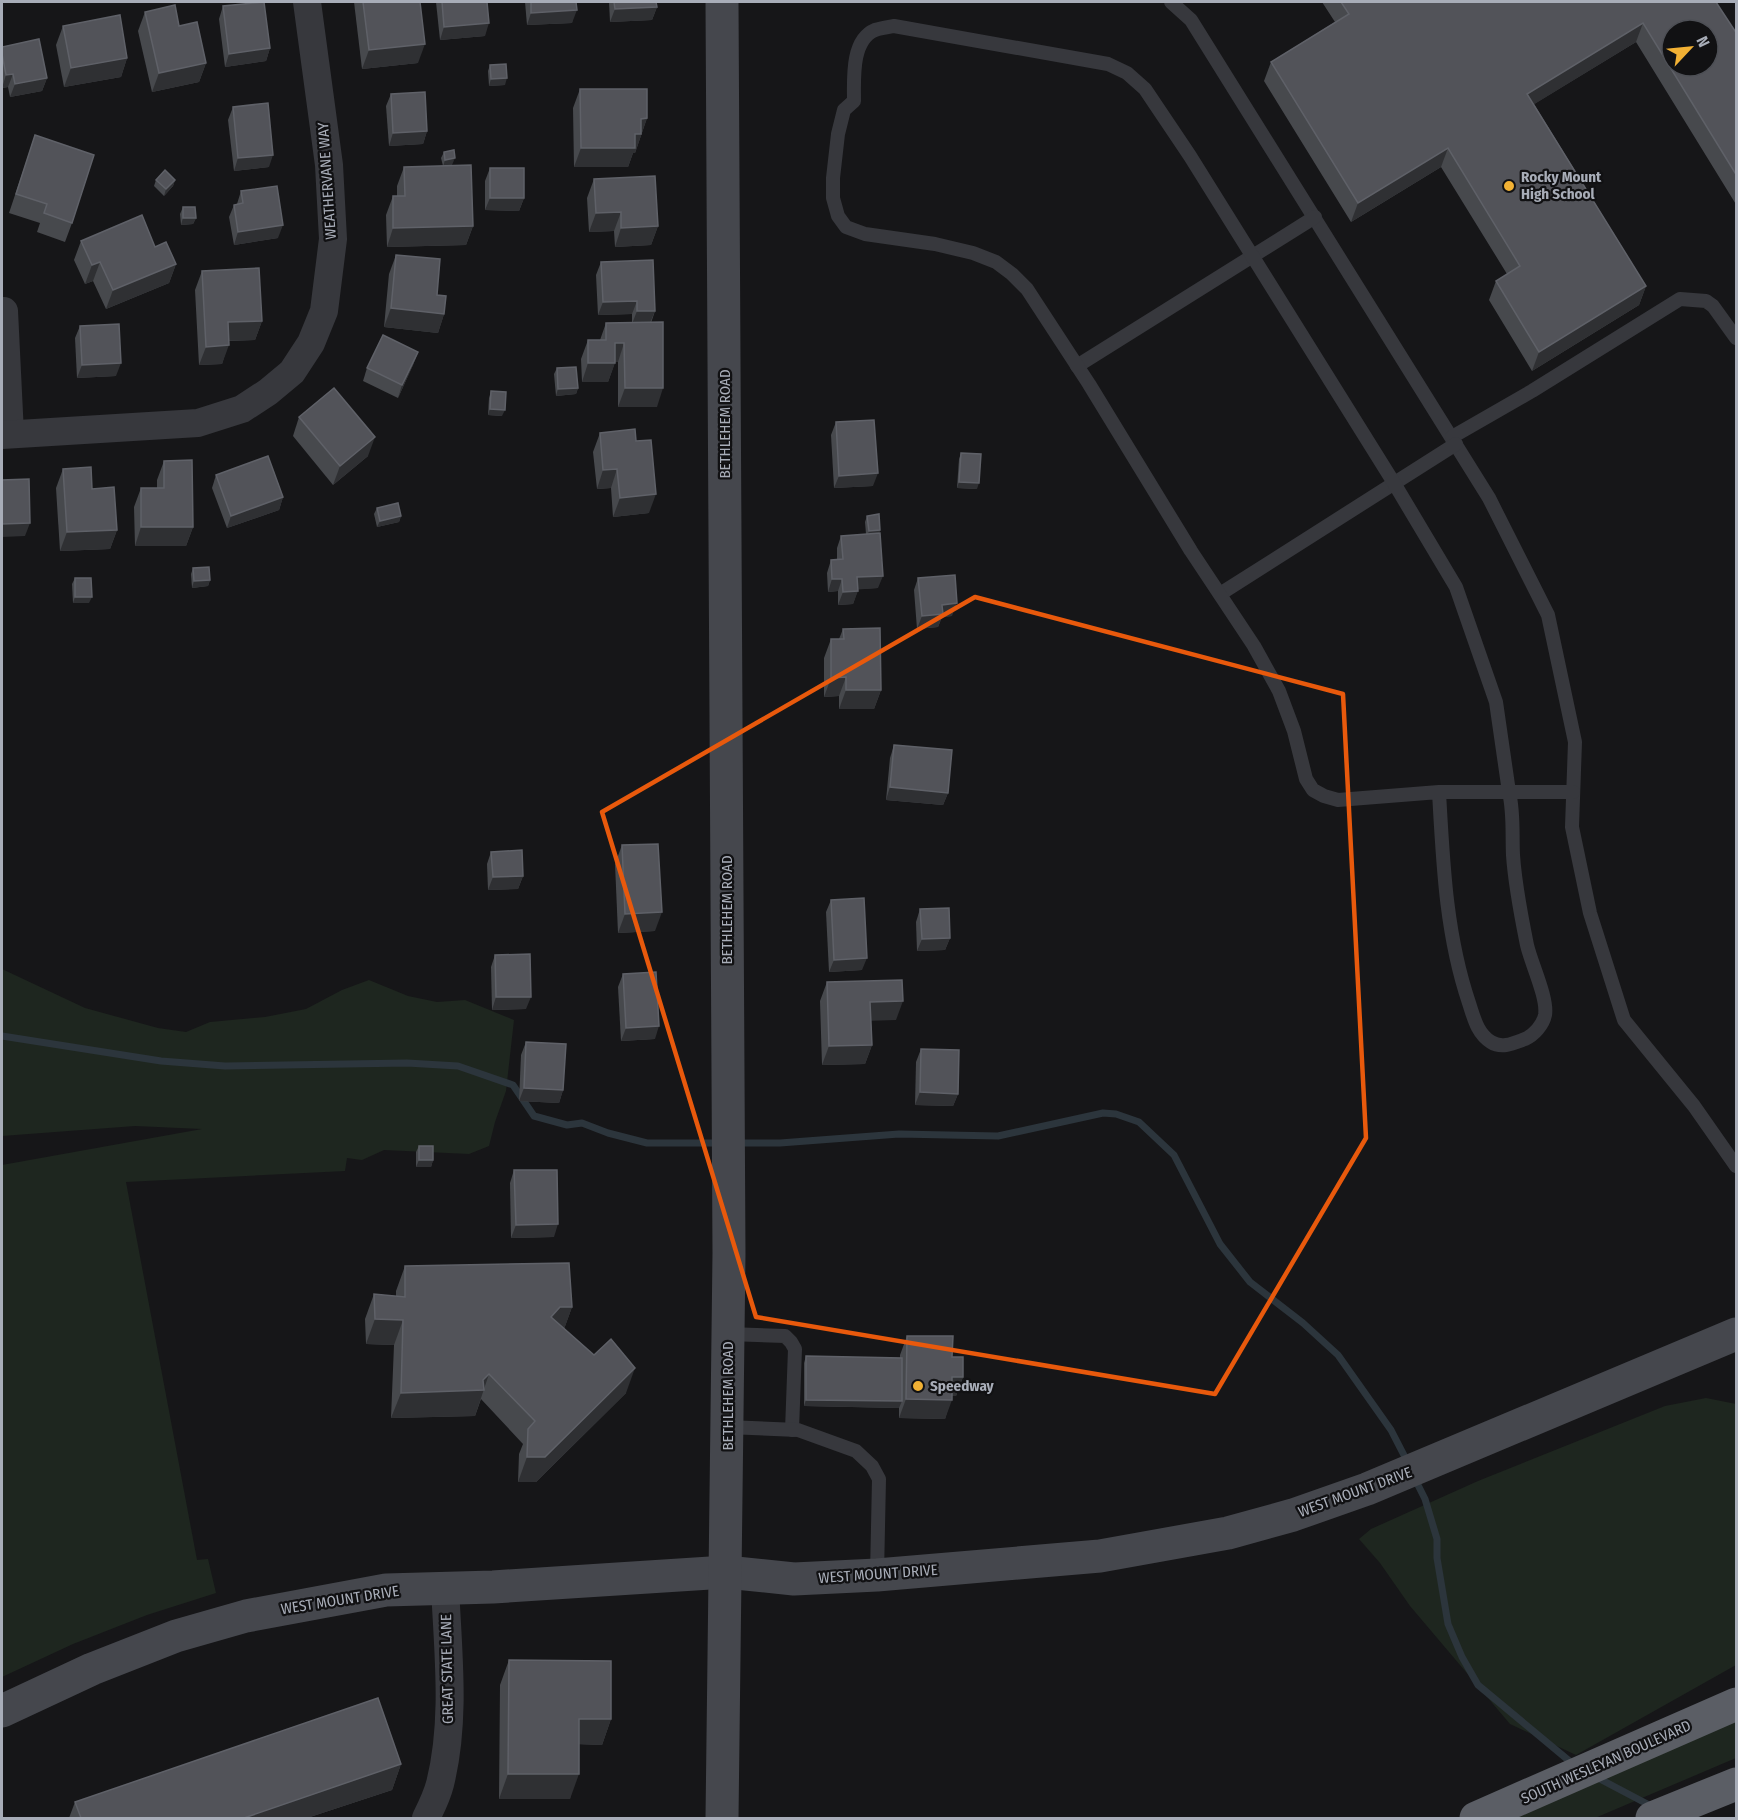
<svg xmlns="http://www.w3.org/2000/svg" width="1738" height="1820" viewBox="0 0 1738 1820" font-family="'Fira Sans Condensed',sans-serif">
<style>
.green{fill:#1e261f}
.lines{fill:none;stroke-linecap:round;stroke-linejoin:round}
.stream{stroke:#2c353c;stroke-width:7}
.service{stroke:#37383d;stroke-width:14}
.minor{stroke:#37383d;stroke-width:28}
.secondary{stroke:#45474d;stroke-width:33}
.trunk{stroke:#5b5e65;stroke-width:33}
.wall{fill:#47494d}
.shaded-wall{fill:#2f3033}
.building{fill:#525359;stroke:#5f6168;stroke-width:1.5;fill-rule:evenodd}
.marked{fill:none;stroke:#e8590c;stroke-width:4.5;stroke-linejoin:round}
.poi-dot{fill:#f2b134;stroke:#111113;stroke-width:2}
.labels{text-anchor:middle;dominant-baseline:central;stroke-width:4.5;stroke-linejoin:round;paint-order:stroke}
.poi-label{font-size:15px;font-weight:bold;fill:#a8adb8;stroke:#111113;text-anchor:start}
.street-label{font-size:15px;fill:#a8adb8;stroke:#111113}
</style>
<rect width="100%" height="100%" fill="#161618"/>
<g class="green">
<path d="M2,969L85,1008L158,1028L186,1032L210,1022L265,1017L306,1009L342,990L369,980L408,996L437,1002L465,1000L514,1020L506,1091L495,1122L489,1146L469,1154L384,1150L362,1160L347,1158L345,1171L126,1182L197,1560L208,1559L216,1593L147,1615L73,1644L2,1677V1165L202,1129L135,1126L2,1136Z"/>
<path d="M1706,1398L1736,1404V1665L1576,1755L1510,1724L1410,1606L1380,1563L1359,1539L1371,1529L1478,1481L1665,1406Z"/>
<path d="M1736,1720V1758L1595,1818H1512Z"/>
</g>
<g class="lines">
<g class="stream">
<path d="M2,1036L161,1061L225,1066L407,1063L458,1066L513,1085L534,1116L567,1125L582,1123L608,1133L647,1143H719"/>
<path d="M736,1143H780L899,1134L998,1136L1103,1113L1116,1114L1139,1122L1174,1155L1220,1244L1250,1282L1303,1323L1338,1355L1391,1430L1408,1463"/>
<path d="M1415,1479L1425,1499L1437,1539V1558L1448,1624L1462,1657L1478,1685L1573,1764"/>
<path d="M1596,1777L1653,1807"/>
</g>
<g class="service">
<path d="M1171,2L1191,20L1489,498L1548,615L1575,742L1572,827L1590,913L1624,1020L1694,1106L1736,1166"/>
<path d="M1077,366L1315,217"/>
<path d="M1452,437L1532,391L1680,299L1706,301L1713,306L1736,338"/>
<path d="M1220,594L1456,444"/>
<path d="M1439,792C1443,864 1446,935 1469,1003C1474,1018 1477,1033 1491,1042C1502,1049 1514,1043 1525,1039C1534,1035 1543,1025 1545,1015C1548,998 1531,963 1527,945C1521,915 1515,886 1513,855C1512,834 1514,813 1509,792L1496,702L1456,587L1394,483L1190,156L1145,89L1127,73L1108,64L894,26C888,27 881,28 875,30C851,40 854,79 854,101L844,110L838,134L833,178V198L838,216L846,227L865,234L935,244L973,253L996,262L1012,274L1027,289L1089,384L1191,551L1254,646L1279,691L1294,731L1306,779L1313,790L1324,796L1338,800L1439,792H1573"/>
<path d="M728,1334L785,1336L791,1342L795,1349L792,1430"/>
<path d="M727,1427L798,1430L856,1451L872,1466L879,1479L877,1575"/>
</g>
<g class="minor">
<path d="M4,311L10,434"/>
<path d="M2,435L198,423L242,409L268,392L292,372L311,343L324,311L333,239L329,165L307,2"/>
<path d="M426,1818C431,1808 437,1796 440,1784C456,1720 448,1653 445,1587"/>
</g>
<g class="secondary">
<path d="M2,1711L92,1669L176,1636L246,1616L386,1590L493,1587L726,1572L794,1579L877,1575L1100,1556L1228,1533L1293,1515L1367,1489L1736,1334"/>
<path d="M722,1818L729,1253L722,2"/>
</g>
<g class="trunk">
<path d="M1476,1818L1736,1704"/>
<path d="M1652,1818L1736,1784"/>
</g>
</g>
<g class="wall">
<path d="M354,2H420L418,63L362,69Z"/>
<path d="M436,2H487L485,36L440,40Z"/>
<path d="M525,2H576L572,23L527,25Z"/>
<path d="M609,2H656L657,7L652,20L610,22Z"/>
<path d="M1322,2H1716L1737,34V206L1636,42L1534,104L1646,286L1639,305L1532,371L1489,300L1496,281L1507,274L1441,167L1351,222L1264,81L1271,62L1335,22Z"/>
<path d="M223,6L270,48L266,61L225,67L219,19Z"/>
<path d="M145,12L179,26L206,63L199,82L152,92L138,31Z"/>
<path d="M63,26L127,58L121,77L64,87L56,45Z"/>
<path d="M2,47L47,78L42,91L10,97L8,87L2,88Z"/>
<path d="M490,65L505,85L489,86L488,71Z"/>
<path d="M580,89L647,118L635,153H633L628,167H574L573,108Z"/>
<path d="M391,94L427,131L423,144L389,146L386,106Z"/>
<path d="M233,107L269,167L234,171L228,120Z"/>
<path d="M35,135L72,223L65,242L37,232L40,223L9,213Z"/>
<path d="M444,152L452,165L446,166L473,226L466,245L387,247L386,215L393,196H397V186L404,167L443,166L441,158Z"/>
<path d="M490,168L524,198L519,211L485,210V181Z"/>
<path d="M594,179L658,226L651,245L615,247L614,231L589,232L587,198Z"/>
<path d="M156,180H175L173,186L164,196L154,186Z"/>
<path d="M241,191L278,238L234,245L229,217L234,205L237,204Z"/>
<path d="M183,207L196,218L193,224L181,225L180,214Z"/>
<path d="M81,241L155,247L176,264L169,283L106,309L93,281L85,284L74,260Z"/>
<path d="M396,255L437,295L444,314L438,333L384,327L389,274Z"/>
<path d="M601,262L655,311L651,323L657,407H618V362H615L608,382H582L581,359L588,340H600L606,323H632V314L598,315L596,275Z"/>
<path d="M202,271L262,321L255,340L229,341L222,364L199,365L195,290Z"/>
<path d="M80,326L116,376L77,378L75,338Z"/>
<path d="M418,352L413,365L398,398L363,381L367,368Z"/>
<path d="M557,368L578,388L576,394L556,396L554,374Z"/>
<path d="M491,391L502,416L488,415L489,398Z"/>
<path d="M299,417L368,456L333,485L293,436Z"/>
<path d="M836,422L873,486L834,488L831,435Z"/>
<path d="M600,433L636,441L649,513L613,517L611,488L597,489L593,452Z"/>
<path d="M961,453L977,489L957,488L959,459Z"/>
<path d="M164,461L193,527L186,546H135L134,507L141,488H157V480Z"/>
<path d="M63,469L117,530L110,549L60,551L56,488Z"/>
<path d="M216,475L283,497L279,510L227,528L212,488Z"/>
<path d="M377,508L401,516L399,522L377,527L374,514Z"/>
<path d="M867,516L880,530L879,533L878,588L858,589L853,604L838,605V591L828,592L827,573L831,560H837V548L841,536L866,534L865,522Z"/>
<path d="M193,568L210,580L208,586L192,588L191,574Z"/>
<path d="M75,578L89,603H73L72,584Z"/>
<path d="M918,578L952,616L942,617L938,627L917,629L914,590Z"/>
<path d="M843,629L881,690L874,709H839V696L824,697V658L831,639H839Z"/>
<path d="M894,745L948,793L943,805L886,800L890,758Z"/>
<path d="M622,845L655,931L618,933L615,864Z"/>
<path d="M491,852L523,876L518,889L488,890L487,864Z"/>
<path d="M831,900L862,970L829,972L826,912Z"/>
<path d="M920,909L950,938L945,950L917,951L916,922Z"/>
<path d="M495,955L526,1009L492,1010L491,967Z"/>
<path d="M623,974L655,1039L621,1041L618,987Z"/>
<path d="M827,982L896,1020H871L872,1045L865,1064L822,1065L820,1001Z"/>
<path d="M526,1042L563,1090L559,1103L519,1101L521,1055Z"/>
<path d="M921,1049L958,1094L953,1106L915,1105L916,1062Z"/>
<path d="M419,1146L433,1160L431,1167H416V1152Z"/>
<path d="M514,1170L554,1237L511,1238L510,1183Z"/>
<path d="M405,1266L572,1307L564,1329L626,1393L536,1482H518L519,1454L523,1444L481,1399L475,1416L391,1418L394,1345L366,1344L365,1319L374,1294L396,1296V1291Z"/>
<path d="M907,1336L952,1357L963,1377L956,1396H952L945,1419L899,1418V1408L804,1406V1363L806,1356L900,1358V1355Z"/>
<path d="M509,1660L611,1719L602,1745L579,1744L570,1799H499L500,1685Z"/>
<path d="M401,1764L392,1790L307,1818H69L75,1802Z"/>
</g>
<g class="shaded-wall">
<path d="M657,7L652,20L610,22L615,9Z"/>
<path d="M577,10L572,23L527,25L531,13Z"/>
<path d="M489,23L485,36L440,40L444,27Z"/>
<path d="M1643,23L1636,42L1520,113L1527,94Z"/>
<path d="M425,44L418,63L362,69L369,50Z"/>
<path d="M270,48L266,61L225,67L229,54Z"/>
<path d="M127,58L121,77L64,87L71,68Z"/>
<path d="M206,63L199,82L152,92L159,73Z"/>
<path d="M13,74L8,87L2,88L6,75Z"/>
<path d="M47,78L42,91L10,97L15,84Z"/>
<path d="M507,78L505,85L489,86L491,79Z"/>
<path d="M647,118L635,153H633L628,167H574L581,148L641,119Z"/>
<path d="M427,131L423,144L389,146L393,133Z"/>
<path d="M1448,148L1441,167L1351,222L1358,203Z"/>
<path d="M273,155L269,167L234,171L238,158Z"/>
<path d="M455,158L452,165L443,167L445,160Z"/>
<path d="M175,180L173,186L164,196L166,189Z"/>
<path d="M490,198H524L519,211L485,210Z"/>
<path d="M621,212L614,231L589,232L596,213Z"/>
<path d="M183,218H196L193,224L181,225Z"/>
<path d="M283,225L278,238L234,245L238,232Z"/>
<path d="M473,226L466,245L387,247L393,228Z"/>
<path d="M658,226L651,245L615,247L621,228Z"/>
<path d="M100,262L93,281L85,284L92,265Z"/>
<path d="M176,264L169,283L106,309L113,290Z"/>
<path d="M1646,286L1639,305L1532,371L1539,352Z"/>
<path d="M637,301L632,314L598,315L603,302Z"/>
<path d="M391,308L444,314L438,333L384,327Z"/>
<path d="M637,311H655L650,323L632,324Z"/>
<path d="M262,321L255,340L221,341L228,322Z"/>
<path d="M615,343H624L618,362H608Z"/>
<path d="M229,345L222,364L199,365L206,347Z"/>
<path d="M418,352L413,365L398,398L402,385Z"/>
<path d="M121,363L116,376L77,378L82,365Z"/>
<path d="M588,363H615L608,382H582Z"/>
<path d="M578,388L576,394L556,396L558,389Z"/>
<path d="M625,388H663L657,407H618Z"/>
<path d="M490,409L505,410L502,416L488,415Z"/>
<path d="M375,437L368,456L333,485L340,466Z"/>
<path d="M617,469L611,488L597,489L603,470Z"/>
<path d="M878,473L873,486L834,488L839,476Z"/>
<path d="M959,482L979,483L977,489L957,488Z"/>
<path d="M656,494L649,513L613,517L620,498Z"/>
<path d="M283,497L279,510L227,528L231,516Z"/>
<path d="M401,516L399,522L377,527L380,521Z"/>
<path d="M30,523L25,536L2,537V524Z"/>
<path d="M141,527H193L186,546H135Z"/>
<path d="M117,530L110,549L60,551L67,532Z"/>
<path d="M880,530L878,536L867,537L869,531Z"/>
<path d="M883,576L878,588L852,590L857,577Z"/>
<path d="M832,579H842L838,591L828,592Z"/>
<path d="M210,580L208,586L192,588L194,581Z"/>
<path d="M858,591L853,604L838,605L843,592Z"/>
<path d="M75,597H92L89,603H73Z"/>
<path d="M957,603L952,616L942,617L938,627L917,629L922,616L942,605Z"/>
<path d="M846,677L839,696L824,697L831,678Z"/>
<path d="M846,690H881L874,709H839Z"/>
<path d="M890,787L948,793L943,805L886,800Z"/>
<path d="M523,876L518,889L488,890L493,877Z"/>
<path d="M662,912L655,931L618,933L625,914Z"/>
<path d="M950,938L945,950L917,951L922,939Z"/>
<path d="M867,958L862,970L829,972L834,960Z"/>
<path d="M496,997H531L526,1009L492,1010Z"/>
<path d="M903,1001L896,1020L864,1021L870,1002Z"/>
<path d="M659,1026L655,1039L621,1041L626,1028Z"/>
<path d="M872,1045L865,1064L822,1065L829,1046Z"/>
<path d="M524,1088L563,1090L559,1103L519,1101Z"/>
<path d="M920,1092L958,1094L953,1106L915,1105Z"/>
<path d="M419,1160H433L431,1167H416Z"/>
<path d="M558,1224L554,1237L511,1238L516,1225Z"/>
<path d="M560,1307H572L563,1332L551,1317Z"/>
<path d="M375,1319L403,1320L394,1345L366,1344Z"/>
<path d="M635,1368L626,1393L536,1482H518L527,1457Z"/>
<path d="M489,1374L475,1416L391,1418L401,1393L483,1380Z"/>
<path d="M952,1377H963L956,1396H946Z"/>
<path d="M906,1399L952,1400L945,1419L899,1418Z"/>
<path d="M806,1400L902,1401L899,1408L804,1406Z"/>
<path d="M579,1719H611L602,1745L570,1744Z"/>
<path d="M401,1764L392,1790L307,1818H244Z"/>
<path d="M508,1774H579L570,1799H499Z"/>
</g>
<g class="building">
<path d="M264,2L270,48L229,54L223,6Z"/>
<path d="M363,2H420L425,44L369,50Z"/>
<path d="M442,2H487L489,23L444,27Z"/>
<path d="M531,2H576L577,10L531,13Z"/>
<path d="M614,2H656L657,7L615,9Z"/>
<path d="M1341,2H1716L1737,34V176L1643,23L1527,94L1646,286L1539,352L1496,281L1520,266L1448,148L1358,203L1271,62L1349,14ZM1672,30H1708V66H1672Z"/>
<path d="M175,5L179,26L197,22L206,63L159,73L145,12Z"/>
<path d="M120,15L127,58L71,68L63,26Z"/>
<path d="M39,39L47,78L15,84L13,74L6,75L2,54V47Z"/>
<path d="M506,64L507,78L491,79L490,65Z"/>
<path d="M580,89H647V118L641,119V134H635V148H581Z"/>
<path d="M425,92L427,131L393,133L391,94Z"/>
<path d="M268,103L273,155L238,158L233,107Z"/>
<path d="M35,135L94,155L72,223L44,213L47,204L16,194Z"/>
<path d="M454,150L455,158L445,160L444,152Z"/>
<path d="M471,165L473,226L393,228V196H405L404,167Z"/>
<rect x="490" y="168" width="34" height="30"/>
<path d="M165,170L175,180L166,189L156,180Z"/>
<path d="M655,176L658,226L621,228V212L596,213L594,179Z"/>
<path d="M277,186L283,225L238,232L234,205L243,203L241,191Z"/>
<path d="M183,207H195L196,218H183Z"/>
<path d="M142,215L155,247L166,242L176,264L113,290L100,262L92,265L81,241Z"/>
<path d="M396,255L440,259L437,295L446,296L444,314L391,308Z"/>
<path d="M653,260L655,311H637V301L603,302L601,262Z"/>
<path d="M259,268L262,321L228,322L229,345L206,347L202,271Z"/>
<path d="M663,322V388H625L624,343H615V363H588V340H606V323Z"/>
<path d="M119,324L121,363L82,365L80,326Z"/>
<path d="M383,335L418,352L402,385L367,368Z"/>
<path d="M576,367L578,388L558,389L557,368Z"/>
<path d="M334,388L375,437L340,466L299,417Z"/>
<path d="M491,391L506,392L505,410L490,409Z"/>
<path d="M874,420L878,473L839,476L836,422Z"/>
<path d="M635,429L636,441L651,440L656,494L620,498L617,469L603,470L600,433Z"/>
<path d="M961,453L981,454L979,483L959,482Z"/>
<path d="M268,456L283,497L231,516L216,475Z"/>
<path d="M192,460L193,527H141V488H164V461Z"/>
<path d="M91,467L92,489L114,487L117,530L67,532L63,469Z"/>
<path d="M29,479L30,523L2,524V480Z"/>
<path d="M398,503L401,516L380,521L377,508Z"/>
<path d="M879,514L880,530L869,531L867,516Z"/>
<path d="M880,533L883,576L857,577L858,591L843,592L842,579H832L831,560L843,559L841,536Z"/>
<path d="M209,567L210,580L194,581L193,568Z"/>
<path d="M955,575L957,603L942,605L943,614L922,616L918,578Z"/>
<path d="M75,578H91L92,597H75Z"/>
<path d="M880,628L881,690H846V677L831,678V639H844L843,629Z"/>
<path d="M894,745L952,750L948,793L890,787Z"/>
<path d="M658,844L662,912L625,914L622,845Z"/>
<path d="M522,850L523,876L493,877L491,852Z"/>
<path d="M864,898L867,958L834,960L831,900Z"/>
<path d="M949,908L950,938L922,939L920,909Z"/>
<path d="M530,954L531,997H496L495,955Z"/>
<path d="M656,972L659,1026L626,1028L623,974Z"/>
<path d="M902,980L903,1001L870,1002L872,1045L829,1046L827,982Z"/>
<path d="M526,1042L566,1044L563,1090L524,1088Z"/>
<path d="M921,1049L959,1050L958,1094L920,1092Z"/>
<rect x="419" y="1146" width="14" height="14"/>
<path d="M514,1170H557L558,1224L516,1225Z"/>
<path d="M569,1263L572,1307H560L551,1317L594,1355L611,1339L635,1368L545,1457H527L528,1429L535,1421L489,1374L483,1380L484,1390L401,1393L403,1320L375,1319L374,1294L405,1297V1266Z"/>
<path d="M907,1336H953L952,1357H963V1377H952V1400L906,1399Z"/>
<path d="M806,1356L902,1358V1401L806,1400Z"/>
<path d="M509,1660L611,1661V1719H579V1774H508Z"/>
<path d="M378,1698L401,1764L244,1818H81L75,1802Z"/>
</g>
<path class="marked" d="M975,597L1343,694L1366,1138L1215,1394L756,1317L602,812Z"/>
<g class="poi-dot">
<circle cx="1509" cy="186" r="6"/>
<circle cx="918" cy="1386" r="6"/>
</g>
<g class="labels">
<g class="poi-label">
<text x="1521" y="177">Rocky Mount<tspan x="1521" dy="17">High School</tspan></text>
<text x="930" y="1386">Speedway</text>
</g>
<g class="street-label">
<text transform="translate(327 181) rotate(-94)">WEATHERVANE WAY</text>
<text transform="translate(725 424) rotate(-90)">BETHLEHEM ROAD</text>
<text transform="translate(727 910) rotate(-90)">BETHLEHEM ROAD</text>
<text transform="translate(728 1396) rotate(-90)">BETHLEHEM ROAD</text>
<text transform="translate(1355 1492) rotate(-20)">WEST MOUNT DRIVE</text>
<text transform="translate(878 1574) rotate(-4)">WEST MOUNT DRIVE</text>
<text transform="translate(340 1600) rotate(-9)">WEST MOUNT DRIVE</text>
<text transform="translate(447 1669) rotate(-91)">GREAT STATE LANE</text>
<text transform="translate(1606 1762) rotate(-24)">SOUTH WESLEYAN BOULEVARD</text>
</g>
</g>
<rect width="1738" height="1820" fill="none" stroke="#a8adb8" stroke-width="6"/>
<g transform="translate(1690 48) rotate(64)"><circle r="28" fill="#111113" stroke="#4d4f55" stroke-width="1.5"/>
<path d="M0-4.5L10 22L0 15L-10 22Z" fill="#f2b134"/>
<text y="-9" font-size="16" font-weight="bold" text-anchor="middle" fill="#a8adb8">N</text>
</g>
</svg>
